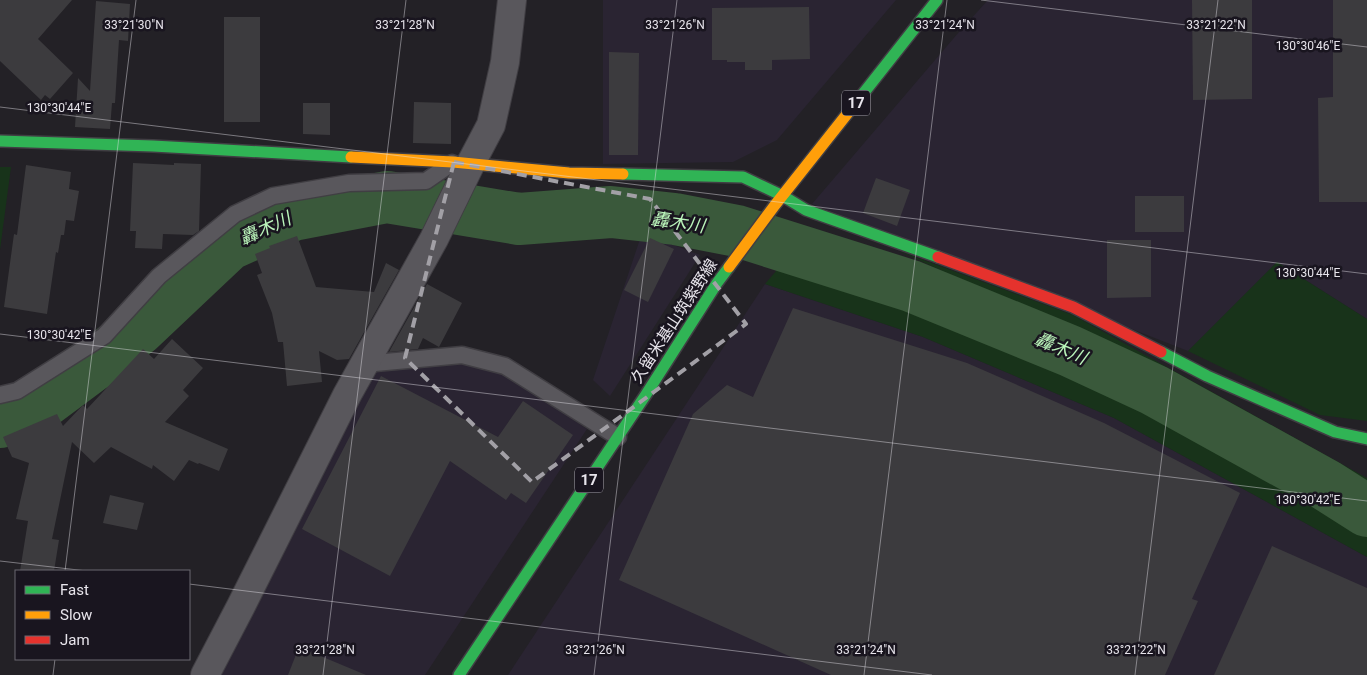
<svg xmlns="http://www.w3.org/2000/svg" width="1367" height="675" viewBox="0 0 1367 675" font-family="Roboto,'Noto Sans JP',sans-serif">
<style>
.built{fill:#2a2432}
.green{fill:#18331a}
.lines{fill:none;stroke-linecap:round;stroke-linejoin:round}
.river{stroke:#3a593b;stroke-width:52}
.building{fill:#3c3b3e}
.lane-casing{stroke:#403e43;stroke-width:19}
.street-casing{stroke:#403e43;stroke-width:30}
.fast-casing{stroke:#403e43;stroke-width:14}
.slow-casing{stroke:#403e43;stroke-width:14}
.jam-casing{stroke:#403e43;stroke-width:14}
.lane{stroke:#59575c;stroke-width:16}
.street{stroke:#59575c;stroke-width:28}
.fast{stroke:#30b455;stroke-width:11}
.slow{stroke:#ff9f0a;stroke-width:11}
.jam{stroke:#e5322d;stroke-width:11}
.marked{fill:none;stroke:#a2a0a6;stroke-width:4;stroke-dasharray:10 6;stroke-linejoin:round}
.ticks{fill:none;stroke:#e7e4eb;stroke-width:1;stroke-opacity:0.45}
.labels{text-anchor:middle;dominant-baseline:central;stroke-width:5;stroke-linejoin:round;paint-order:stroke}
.shield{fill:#19151f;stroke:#a9a6ae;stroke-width:1}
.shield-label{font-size:15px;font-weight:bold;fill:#e7e4eb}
.street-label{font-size:16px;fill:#e7e4eb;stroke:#19151f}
.water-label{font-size:18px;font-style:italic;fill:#baf4ba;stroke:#19151f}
.ticks-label{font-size:12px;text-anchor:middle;fill:#e7e4eb;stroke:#19151f;stroke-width:5;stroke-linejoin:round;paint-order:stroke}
</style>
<rect width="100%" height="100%" fill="#232126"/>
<g class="built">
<path d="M603,0H896L777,140L733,162L603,164Z"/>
<path d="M988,0H1367V319L1277,262L1188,351L812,204L959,32Z"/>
<path d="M642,233L700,255L610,396L593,380Z"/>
<path d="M765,284L923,337L1114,418L1367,557V675H508Z"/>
<path d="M466,361L510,376L587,429L425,675H219L373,372Z"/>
</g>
<g class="green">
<path d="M0,167H11L0,250Z"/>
<path d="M899,251L1073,315L1367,478V495L1084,337Z"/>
<path d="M1277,262L1367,319V421L1320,415L1188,351Z"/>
<path d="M782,264L906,302L1130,400L1367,528V557L1114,418L923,337L765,284Z"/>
</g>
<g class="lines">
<path class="river" d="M0,422L24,414L40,405L91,367L139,329L228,245L293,215L387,197L519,219L611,212L675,219L737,231L911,286L1070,351L1154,390L1326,485L1367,511"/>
</g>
<g class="building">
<path d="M0,0H72L38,39L73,73L50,99L45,95L41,100L0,61Z"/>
<path d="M1192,0H1252V99L1193,100Z"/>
<path d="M1333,0H1367V202H1319L1318,98L1333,97Z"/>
<path d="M96,1L130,4L128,41L119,40L115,103H112L110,129L75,127L78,78L90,91Z"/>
<path d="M809,7L810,59L772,60V70H745V62H727V60H712V8Z"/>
<rect x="224" y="17" width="36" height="105"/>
<path d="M609,52L639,53L638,155H609Z"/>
<path d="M414,102L451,103V144L413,143Z"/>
<path d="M303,103H330V135L303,134Z"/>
<path d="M133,163L174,165V163L201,164L199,231L193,235L163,234L162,249L135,248L136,231H130Z"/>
<path d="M26,165L71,172L69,189L79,191L74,221L66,220L64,235H61L58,253L56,252L47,314L4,307L14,234L17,235Z"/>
<path d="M876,178L910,190L897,226L863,213Z"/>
<rect x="1135" y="196" width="49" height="36"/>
<path d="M297,236L316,287L374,292L386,263L399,270L349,359L337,360L319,351L322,382L287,386L283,342H278L272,313L257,275L262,273L255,254L270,248L269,246Z"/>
<path d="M650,238L674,249L648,302L624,290Z"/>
<path d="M1107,240H1151V297L1107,298Z"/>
<path d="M427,284L462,303L439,347L423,338L418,349L389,352Z"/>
<path d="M793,308L967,363L1104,423L1240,493L1192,599L1198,601L1165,675H831L619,580L693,414L727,385L753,397Z"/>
<path d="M172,339L203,368L183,390L189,396L165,422L228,449L219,471L199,463L198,464L189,460L174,481L153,465L152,469L111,447L94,463L72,442L52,539L59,540L54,571H20L28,521L16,519L29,463L12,457L3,437L57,414L63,426L83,405L87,409L143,349L154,359Z"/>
<path d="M381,376L498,437L523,401L573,435L526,503L511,493L506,500L450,461L390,576L302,529Z"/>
<path d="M110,495L144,503L137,530L103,523Z"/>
<path d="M1272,546L1367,588V675H1214Z"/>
<path d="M299,647L366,675H288Z"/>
</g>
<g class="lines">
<g class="lane-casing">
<g id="lane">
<path d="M364,364L462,355L505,366L618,437"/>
<path d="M0,395L17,391L104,336L159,276L235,214L273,196L349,183L426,181L452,163"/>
</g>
</g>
<g class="street-casing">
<path id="street" d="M205,675L241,606L347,395L434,239L471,163L491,125L505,62L512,0"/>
</g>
<g class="fast-casing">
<g id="fast">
<path d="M851,109L937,0"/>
<path d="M0,141L153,146L351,157"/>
<path d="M623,174L743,177L783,196L806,210L938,257"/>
<path d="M1161,352L1207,376L1335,432L1367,439"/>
<path d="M459,675L645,396L717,283L729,267"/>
</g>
</g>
<g class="slow-casing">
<g id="slow">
<path d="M351,157L453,162L569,173L623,174"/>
<path d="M729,267L775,205L851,109"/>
</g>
</g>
<g class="jam-casing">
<path id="jam" d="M938,257L1073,307L1161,352"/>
</g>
<use href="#lane" class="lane"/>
<use href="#street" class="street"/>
<use href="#fast" class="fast"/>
<use href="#slow" class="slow"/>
<use href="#jam" class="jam"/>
</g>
<path class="marked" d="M454,162L650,199L746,324L532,482L405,358Z"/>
<path class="ticks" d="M981,0L1367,47M0,107L1367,274M0,334L1367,501M0,561L87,571M65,571L136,0M189,584L932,675M53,675L55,659M323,675L406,0M594,675L677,0M864,675L947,0M1135,675L1218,0"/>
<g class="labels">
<g class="shield">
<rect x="842" y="90.5" width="28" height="25" rx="4"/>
<rect x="575" y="467.5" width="28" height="25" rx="4"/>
</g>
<g class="shield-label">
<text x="856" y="103">17</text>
<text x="589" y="480">17</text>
</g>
<g class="street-label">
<text transform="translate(674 321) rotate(-57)">久留米基山筑紫野線</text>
</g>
<g class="water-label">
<text transform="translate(678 222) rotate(8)">轟木川</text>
<text transform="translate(265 228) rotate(-24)">轟木川</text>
<text transform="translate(1061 348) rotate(23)">轟木川</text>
</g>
</g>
<g class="ticks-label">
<text x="134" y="29">33°21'30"N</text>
<text x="405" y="29">33°21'28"N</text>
<text x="675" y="29">33°21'26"N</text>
<text x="945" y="29">33°21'24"N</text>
<text x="1216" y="29">33°21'22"N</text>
<text x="1308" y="50">130°30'46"E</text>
<text x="59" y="112">130°30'44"E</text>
<text x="1308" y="277">130°30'44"E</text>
<text x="59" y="339">130°30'42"E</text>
<text x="1308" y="504">130°30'42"E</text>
<text x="325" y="654">33°21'28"N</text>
<text x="595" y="654">33°21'26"N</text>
<text x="866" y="654">33°21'24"N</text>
<text x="1136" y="654">33°21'22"N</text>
</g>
<rect x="15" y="570" width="175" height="90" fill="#19151f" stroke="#6b6871"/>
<rect x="25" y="586" width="25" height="8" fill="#30b455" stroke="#6b6871"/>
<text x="60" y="595" font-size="15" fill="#e7e4eb">Fast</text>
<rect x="25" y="611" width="25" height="8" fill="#ff9f0a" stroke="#6b6871"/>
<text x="60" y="620" font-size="15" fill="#e7e4eb">Slow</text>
<rect x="25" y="636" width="25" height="8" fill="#e5322d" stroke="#6b6871"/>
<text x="60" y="645" font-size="15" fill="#e7e4eb">Jam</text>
</svg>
